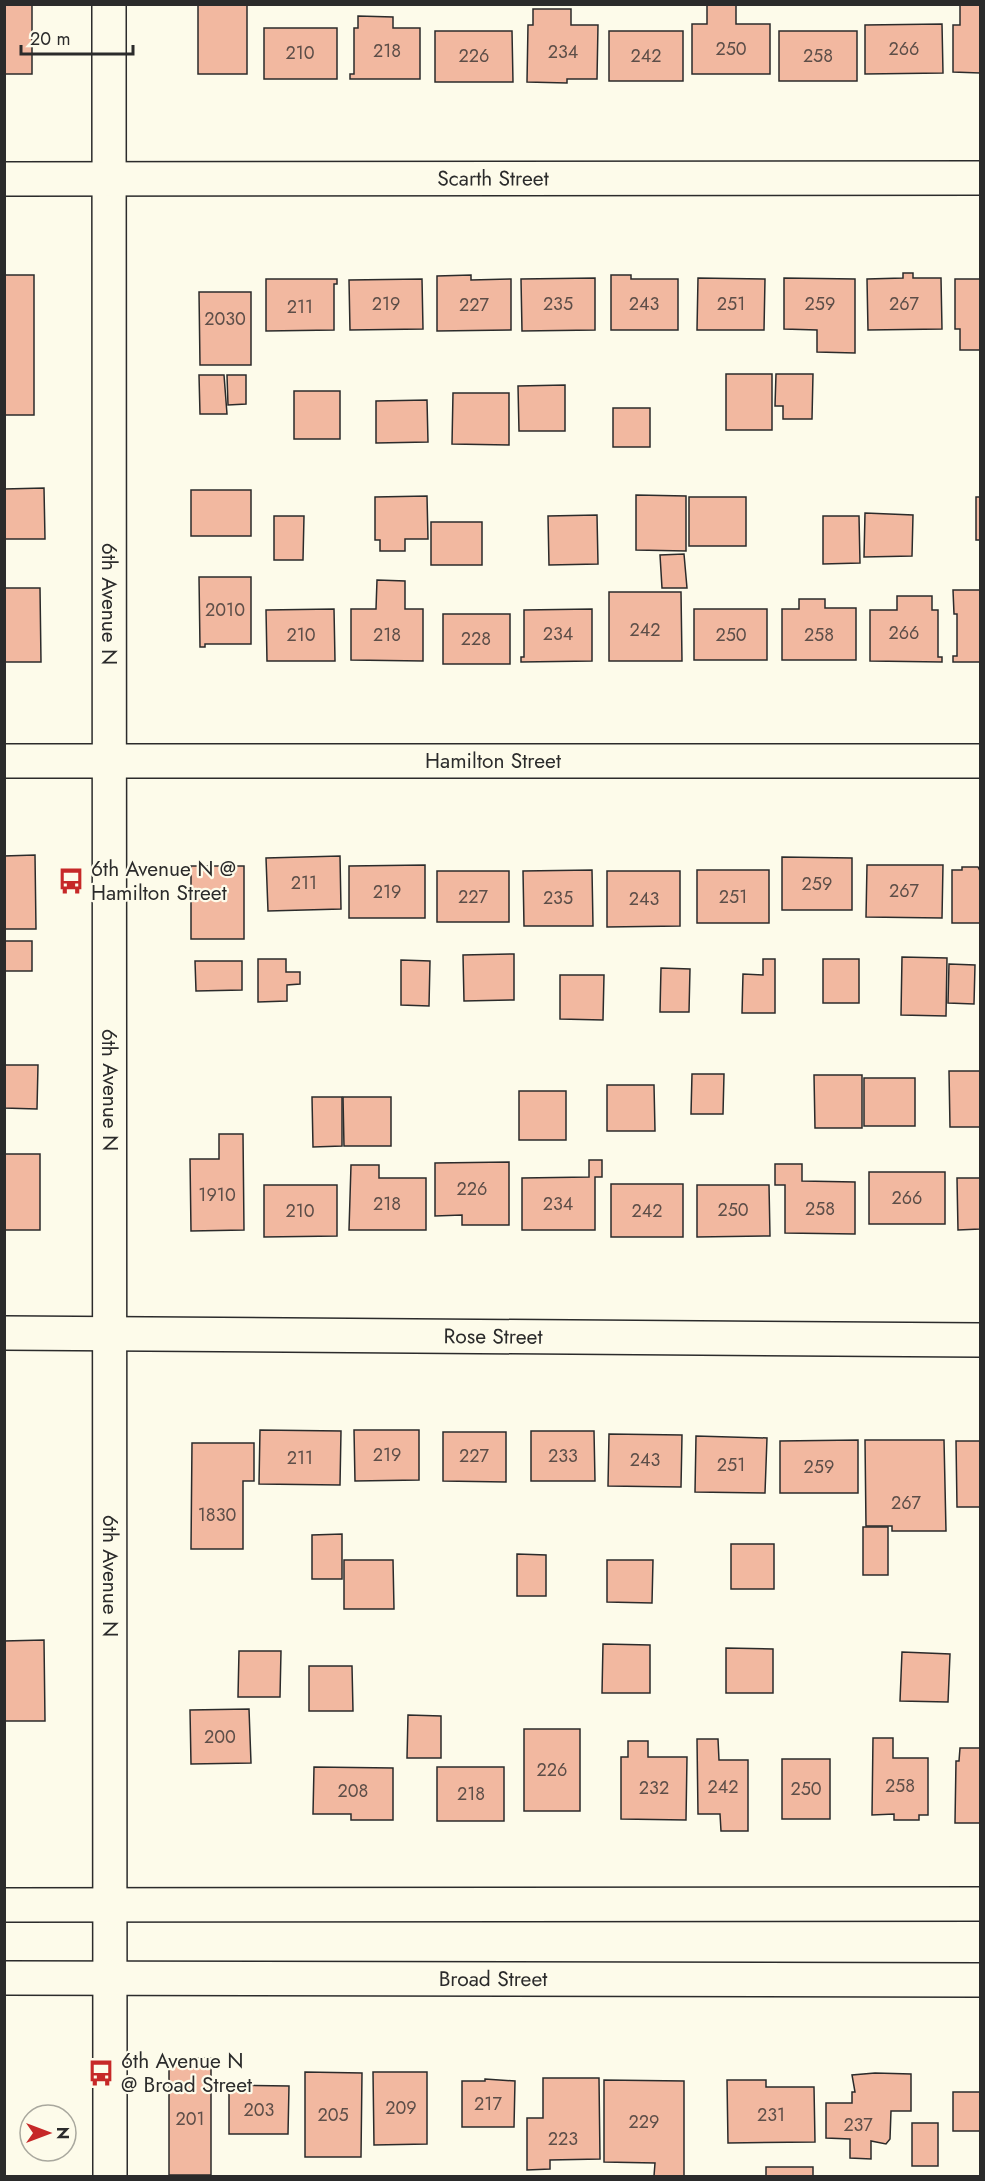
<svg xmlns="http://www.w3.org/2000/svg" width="985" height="2181" viewBox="0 0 985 2181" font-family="Jost,sans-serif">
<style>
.building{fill:#f2b8a0;stroke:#2b2b2b;stroke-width:1.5}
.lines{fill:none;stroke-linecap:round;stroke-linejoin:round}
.minor-casing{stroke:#2b2b2b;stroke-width:36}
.major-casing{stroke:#2b2b2b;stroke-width:36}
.minor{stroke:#fdfbea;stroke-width:33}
.major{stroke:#fdfbea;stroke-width:33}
.labels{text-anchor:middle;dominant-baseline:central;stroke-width:4.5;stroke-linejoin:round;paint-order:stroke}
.number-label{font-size:18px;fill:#5d4e48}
.street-label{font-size:21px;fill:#2b2b2b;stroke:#fdfbea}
.poi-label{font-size:21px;fill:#2b2b2b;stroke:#fdfbea;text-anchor:start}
</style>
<rect width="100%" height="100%" fill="#fdfbea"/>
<g class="building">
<rect x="4" y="4" width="28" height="70"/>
<rect x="198" y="4" width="49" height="70"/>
<path d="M707,4H736V24H770V74H692V24H707Z"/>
<path d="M960,4H980V73L953,72V25H960Z"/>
<path d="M533,9H571V25H598L597,79H567V83L527,82L528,25H533Z"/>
<path d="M358,16L393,17V28H420V79H350V74H354V28H358Z"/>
<path d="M942,24L943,73L865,74V25Z"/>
<rect x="264" y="28" width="73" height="51"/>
<path d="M435,31H512L513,82H435Z"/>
<rect x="609" y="31" width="74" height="50"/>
<rect x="779" y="31" width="78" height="50"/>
<path d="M903,273H913V278H941L942,329L868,330L867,279L903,278Z"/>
<rect x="4" y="275" width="30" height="140"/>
<path d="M471,275V280L511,279V330L437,331V276Z"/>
<path d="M611,275H631V279H678V330H611Z"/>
<path d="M595,278V330L522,331L521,279Z"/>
<path d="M698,278L765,279L764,330H697Z"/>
<path d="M784,278L855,279V353L817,352V330L784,329Z"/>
<path d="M266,279H337V284H334V330L266,331Z"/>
<path d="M422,279L423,329L350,330L349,280Z"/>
<path d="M955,279H980V350H960V329H955Z"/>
<path d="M199,292H251V365H200Z"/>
<rect x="726" y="374" width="46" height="56"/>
<path d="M776,374H813L812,419H783V406H775Z"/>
<path d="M199,375H224L227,414H200Z"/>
<path d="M227,375H246V404L228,405Z"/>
<path d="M565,385V431H519L518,386Z"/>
<rect x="294" y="391" width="46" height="48"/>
<path d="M453,393H509V445L452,444Z"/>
<path d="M427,400L428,442L376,443V401Z"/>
<rect x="613" y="408" width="37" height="39"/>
<path d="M44,488L45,539H4V489Z"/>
<rect x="191" y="490" width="60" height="46"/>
<path d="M636,495L686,496V551L636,550Z"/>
<path d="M427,496L428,539H405V551H380V540H375V497Z"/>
<rect x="689" y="497" width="57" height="49"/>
<rect x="976" y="497" width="4" height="43"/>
<path d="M865,513L913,515L912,556L864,557Z"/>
<path d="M597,515L598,564L549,565L548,516Z"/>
<path d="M274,516H304L303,560H274Z"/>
<path d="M823,516H859L860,563L823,564Z"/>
<rect x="431" y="522" width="51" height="43"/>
<path d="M684,554L687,588H662L660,555Z"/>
<path d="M199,577H251V644H205V647H200Z"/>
<path d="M377,580L405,581V609H423V661L351,660V609H376Z"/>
<path d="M4,588H40L41,662H4Z"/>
<path d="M953,590H980V662H953V656H957V614H954Z"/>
<path d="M609,592H681L682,661H609Z"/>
<path d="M897,596H932V610H938V657H942V662L870,661V610H897Z"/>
<path d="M799,599H825V608H856V660H782V609H799Z"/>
<path d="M334,609L335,661H267L266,610Z"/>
<path d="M592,609V661L521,662V657H524V610Z"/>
<rect x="694" y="609" width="73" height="51"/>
<rect x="443" y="614" width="67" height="50"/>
<path d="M35,855L36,929H4V856Z"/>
<path d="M340,856L341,909L268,911L266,858Z"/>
<path d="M782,857L852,858V910H782Z"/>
<path d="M425,865V918H349V866Z"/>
<path d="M867,865H943L942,918L866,917Z"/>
<rect x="191" y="866" width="53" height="73"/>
<path d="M962,867H978L980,871V923H952V870H962Z"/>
<path d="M592,870L593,926H524L523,871Z"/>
<rect x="697" y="870" width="72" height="53"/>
<rect x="437" y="871" width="72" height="51"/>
<path d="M607,871H680V926L607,927Z"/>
<rect x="4" y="941" width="28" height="30"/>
<path d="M514,954V1000L464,1001L463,955Z"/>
<path d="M902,957L947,958L946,1016L901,1015Z"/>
<path d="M258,959H286V972H300V984L287,985V1001L258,1002Z"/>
<path d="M763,959H775V1013H742L743,974L763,975Z"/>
<rect x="823" y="959" width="36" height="44"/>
<path d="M401,960L430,961L429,1006L401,1005Z"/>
<path d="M195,961H242V990L196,991Z"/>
<path d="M949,964L975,965L974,1004L948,1003Z"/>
<path d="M661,968L690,969L689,1012H660Z"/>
<path d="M560,975H604L603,1020L560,1019Z"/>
<path d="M4,1065H38L37,1109L4,1108Z"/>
<path d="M949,1071H980V1127H950Z"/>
<path d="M692,1074H724L723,1114H691Z"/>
<path d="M814,1075H862V1128H815Z"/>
<rect x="864" y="1078" width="51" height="48"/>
<path d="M607,1085H654L655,1131H607Z"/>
<rect x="519" y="1091" width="47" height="49"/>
<path d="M312,1097H342V1146L313,1147Z"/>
<path d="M343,1097H391V1146H344Z"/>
<path d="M219,1134H243L244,1230L191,1231L190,1159H219Z"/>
<rect x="4" y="1154" width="36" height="76"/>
<path d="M589,1160H602V1177H595V1230H522V1178L589,1177Z"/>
<path d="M509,1162V1225H462V1215L435,1216V1163Z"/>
<path d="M775,1164H802V1181L855,1182V1234L785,1233V1185H775Z"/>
<path d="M351,1165H379V1178H426V1230H349Z"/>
<rect x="869" y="1172" width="76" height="52"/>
<path d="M957,1178H980V1229L958,1230Z"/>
<rect x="611" y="1184" width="72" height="53"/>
<path d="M264,1185H337V1236L264,1237Z"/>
<path d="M697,1185H769L770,1236L697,1237Z"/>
<path d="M260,1430L341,1431L340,1485L259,1484Z"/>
<path d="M354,1430H419V1480L355,1481Z"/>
<path d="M531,1431H594L595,1481H531Z"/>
<path d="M443,1432H506V1482L443,1481Z"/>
<path d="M609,1434L682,1435L681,1487L608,1486Z"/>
<path d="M696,1436L767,1438L765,1493L695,1492Z"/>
<path d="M858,1440V1493H780V1441Z"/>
<path d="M865,1440H944L946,1531H892V1526H866Z"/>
<path d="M956,1441H980V1507H957Z"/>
<path d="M192,1443H254V1481H243V1549H191Z"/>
<rect x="863" y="1527" width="25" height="48"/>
<path d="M342,1534V1579H312V1535Z"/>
<rect x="731" y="1544" width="43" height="45"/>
<path d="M517,1554L546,1555V1596H517Z"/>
<path d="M344,1560H393L394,1609H344Z"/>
<path d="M607,1560H653L652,1603L607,1602Z"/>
<path d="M44,1640L45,1721H4V1641Z"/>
<path d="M603,1644L650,1645V1693H602Z"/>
<path d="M726,1648L773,1649V1693H726Z"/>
<path d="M239,1651H281L280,1697H238Z"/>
<path d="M902,1652L950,1654L948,1702L900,1701Z"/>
<path d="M309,1666H352L353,1711H309Z"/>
<path d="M249,1709L251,1763L191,1764L190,1710Z"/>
<path d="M408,1715L441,1716V1758H407Z"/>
<rect x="524" y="1729" width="56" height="82"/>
<path d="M873,1738H893V1758H928V1815H919V1820H894V1814L872,1815Z"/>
<path d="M697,1739H718L719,1760H748V1831H721L720,1814H698Z"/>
<path d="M628,1741H648V1757H687L686,1820L621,1819V1757H628Z"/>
<path d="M960,1748H980V1823H955L956,1761H959Z"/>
<rect x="782" y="1759" width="48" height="60"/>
<path d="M314,1767L393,1768V1820H351V1814H313Z"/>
<rect x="437" y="1767" width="67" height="54"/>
<path d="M189,2058H211V2175H169V2064H189Z"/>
<path d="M305,2072L362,2073L361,2157H305Z"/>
<path d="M373,2072H427V2144L374,2145Z"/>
<path d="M875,2073L911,2074V2111H891L890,2139L886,2144L871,2141V2159L850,2158V2139L826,2138V2103H852V2092H855L852,2075Z"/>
<path d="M543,2078H599L600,2159L550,2160V2169L527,2170V2118H543Z"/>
<path d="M485,2079L515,2081L514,2127H462V2081H485Z"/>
<path d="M604,2080L684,2081V2176H654L655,2163L604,2162Z"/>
<path d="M727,2080H766V2087H814L815,2142L728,2143Z"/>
<path d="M229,2085L289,2086L288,2134H229Z"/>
<rect x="953" y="2092" width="27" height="39"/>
<rect x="912" y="2123" width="26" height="43"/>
<rect x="766" y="2167" width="47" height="9"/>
</g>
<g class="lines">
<g class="minor-casing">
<g id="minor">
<path id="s1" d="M109,4L110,2176"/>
<path id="s2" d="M4,179L980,178"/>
<path id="s3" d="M4,761H980"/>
<path id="s4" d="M4,1333L980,1340"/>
</g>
</g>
<g class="major-casing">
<g id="major">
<path d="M4,1905L980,1904"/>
<path id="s5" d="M4,1978L980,1980"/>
</g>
</g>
<use href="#minor" class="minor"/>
<use href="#major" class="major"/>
</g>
<defs>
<g id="bus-bare" transform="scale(2.07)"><path d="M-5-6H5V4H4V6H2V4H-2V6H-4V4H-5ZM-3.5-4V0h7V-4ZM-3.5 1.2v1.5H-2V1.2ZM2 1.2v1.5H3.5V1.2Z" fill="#c62828" stroke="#fdfbea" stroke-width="2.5" paint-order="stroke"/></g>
</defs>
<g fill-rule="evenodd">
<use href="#bus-bare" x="71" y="881"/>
<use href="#bus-bare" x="101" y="2073"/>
</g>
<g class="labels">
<g class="number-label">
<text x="731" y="49">250</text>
<text x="904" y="49">266</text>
<text x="387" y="51">218</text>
<text x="563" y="52">234</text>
<text x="300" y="53">210</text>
<text x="474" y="56">226</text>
<text x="646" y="56">242</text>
<text x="818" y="56">258</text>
<text x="386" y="304">219</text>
<text x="558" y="304">235</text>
<text x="644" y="304">243</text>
<text x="731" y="304">251</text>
<text x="820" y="304">259</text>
<text x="904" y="304">267</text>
<text x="474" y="305">227</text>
<text x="300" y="307">211</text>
<text x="225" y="319">2030</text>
<text x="225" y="610">2010</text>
<text x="645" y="630">242</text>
<text x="904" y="633">266</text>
<text x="558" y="634">234</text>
<text x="301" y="635">210</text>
<text x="387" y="635">218</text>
<text x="731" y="635">250</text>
<text x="819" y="635">258</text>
<text x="476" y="639">228</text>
<text x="304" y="883">211</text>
<text x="817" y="884">259</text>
<text x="904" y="891">267</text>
<text x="387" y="892">219</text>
<text x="473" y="897">227</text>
<text x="733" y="897">251</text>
<text x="558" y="898">235</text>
<text x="644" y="899">243</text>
<text x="472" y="1189">226</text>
<text x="217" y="1195">1910</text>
<text x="907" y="1198">266</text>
<text x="387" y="1204">218</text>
<text x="558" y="1204">234</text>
<text x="820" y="1209">258</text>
<text x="733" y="1210">250</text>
<text x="300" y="1211">210</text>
<text x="647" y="1211">242</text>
<text x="387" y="1455">219</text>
<text x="474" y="1456">227</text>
<text x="563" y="1456">233</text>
<text x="300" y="1458">211</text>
<text x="645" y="1460">243</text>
<text x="731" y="1465">251</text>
<text x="819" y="1467">259</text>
<text x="906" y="1503">267</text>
<text x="217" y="1515">1830</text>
<text x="220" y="1737">200</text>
<text x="552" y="1770">226</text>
<text x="900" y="1786">258</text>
<text x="723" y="1787">242</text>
<text x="654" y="1788">232</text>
<text x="806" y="1789">250</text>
<text x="353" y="1791">208</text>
<text x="471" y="1794">218</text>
<text x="488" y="2104">217</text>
<text x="401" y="2108">209</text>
<text x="259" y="2110">203</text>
<text x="333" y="2115">205</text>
<text x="771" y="2115">231</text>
<text x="190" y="2119">201</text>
<text x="644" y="2122">229</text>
<text x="858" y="2125">237</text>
<text x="563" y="2139">223</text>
</g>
<g class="street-label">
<text stroke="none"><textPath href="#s2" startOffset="489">Scarth Street</textPath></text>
<text stroke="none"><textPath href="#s1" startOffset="600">6th Avenue N</textPath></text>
<text stroke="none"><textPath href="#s3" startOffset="489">Hamilton Street</textPath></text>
<text stroke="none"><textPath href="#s1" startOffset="1086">6th Avenue N</textPath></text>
<text stroke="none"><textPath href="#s4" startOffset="489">Rose Street</textPath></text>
<text stroke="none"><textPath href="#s1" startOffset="1572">6th Avenue N</textPath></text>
<text stroke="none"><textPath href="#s5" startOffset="489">Broad Street</textPath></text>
</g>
<g class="poi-label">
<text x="91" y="869">6th Avenue N @<tspan x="91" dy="24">Hamilton Street</tspan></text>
<text x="121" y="2061">6th Avenue N<tspan x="121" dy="24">@ Broad Street</tspan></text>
</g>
</g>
<rect width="985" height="2181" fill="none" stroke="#2b2b2b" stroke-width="12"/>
<g transform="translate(48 2133) rotate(90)"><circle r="28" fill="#fdfbea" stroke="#a9a89e" stroke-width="1.5"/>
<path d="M0-4.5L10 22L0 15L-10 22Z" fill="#c62828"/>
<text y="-9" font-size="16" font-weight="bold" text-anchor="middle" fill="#2b2b2b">N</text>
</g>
<path d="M21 45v9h112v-9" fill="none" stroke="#2b2b2b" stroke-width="3"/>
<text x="30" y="45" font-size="18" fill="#2b2b2b" stroke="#fdfbea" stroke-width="4.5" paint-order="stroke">20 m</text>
</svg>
